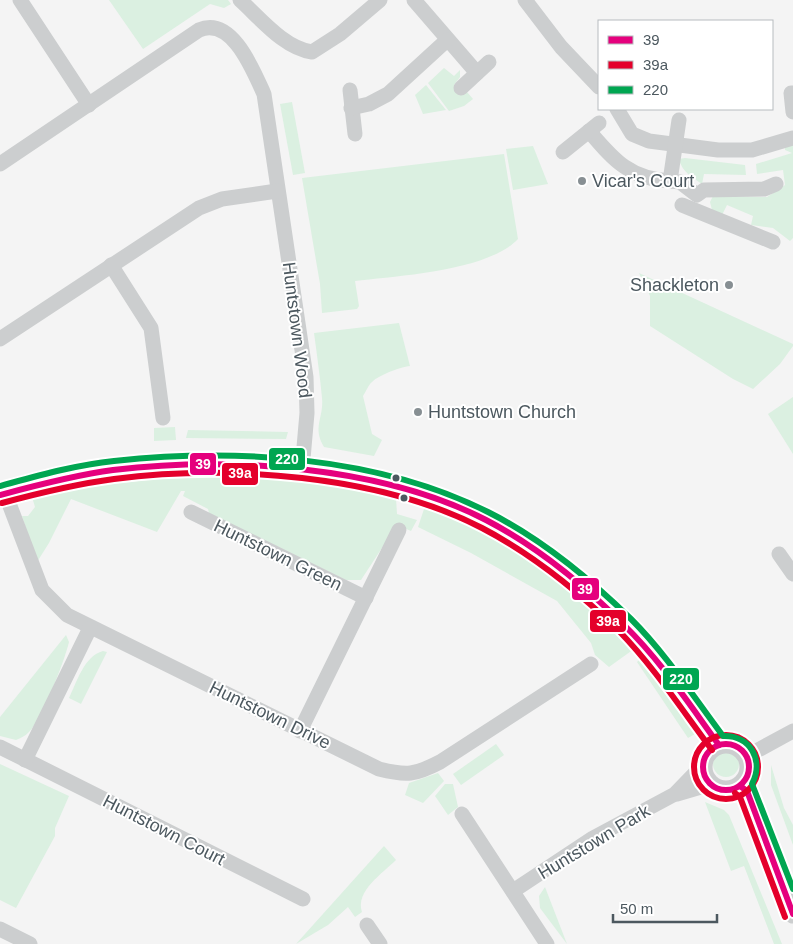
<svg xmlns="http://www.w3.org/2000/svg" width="793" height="944" viewBox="0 0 793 944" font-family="Arial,sans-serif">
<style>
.green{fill:#dbf0e1}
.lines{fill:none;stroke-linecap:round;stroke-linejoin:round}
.minor{stroke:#cccecf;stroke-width:15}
.tertiary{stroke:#cccecf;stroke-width:19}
.bus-1-casing{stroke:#fff;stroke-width:10}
.bus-2-casing{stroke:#fff;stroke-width:10}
.bus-3-casing{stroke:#fff;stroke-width:10}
.bus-1{stroke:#e5007d;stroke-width:6}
.bus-2{stroke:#e4002b;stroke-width:6}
.bus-3{stroke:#00a651;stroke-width:6}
.poi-dot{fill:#878f93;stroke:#fff;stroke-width:2}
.bus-dot{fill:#4c585f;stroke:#fff;stroke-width:2}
.labels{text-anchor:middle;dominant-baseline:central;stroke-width:4;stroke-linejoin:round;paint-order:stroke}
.poi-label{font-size:18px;fill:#4c585f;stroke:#fff;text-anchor:start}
.street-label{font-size:18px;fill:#4c585f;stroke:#fff}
.line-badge{stroke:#fff;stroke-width:2}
.badge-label{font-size:14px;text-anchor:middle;font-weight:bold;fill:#fff}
</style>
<rect width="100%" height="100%" fill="#f4f4f4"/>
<g class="green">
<path d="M109,0H228L231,4L224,8L210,4L143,49Z"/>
<path d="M444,68L454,76L460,70V77L454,85L463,95L467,92L473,99L464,106L449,111L428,83Z"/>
<path d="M426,85L446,110L423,114L415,95Z"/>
<path d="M292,102L305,173L293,175L280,104Z"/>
<path d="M793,142V238L790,241L773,228L751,225L753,216L727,205L722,215L712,210L710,202L713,196L767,197L785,185L783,170L757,174L756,164L792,153L785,150V144Z"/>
<path d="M533,146L548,184L513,190L506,149Z"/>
<path d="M504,154L518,239C488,271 397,276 355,281L359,306L357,309L322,313L320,284L302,178Z"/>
<path d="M685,158L745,165L746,175L704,174L702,184C692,177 682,172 679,159Z"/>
<path d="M639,273L793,344V346L780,364L753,389L733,379L650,326V296Z"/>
<path d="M399,323L410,366C400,367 379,375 372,382C368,385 366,392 363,396L372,434L382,440L374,456L324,447C312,427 324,418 322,398C320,377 317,355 314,333Z"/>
<path d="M793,397V454L768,414Z"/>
<path d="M175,427L176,440L154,441V428Z"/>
<path d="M188,430L288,432L286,439L186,438Z"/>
<path d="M241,472C293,477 346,483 396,498L397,514L417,520L411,531L397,525L361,580H346L209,513L208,509L183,496L185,491H181L157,532L71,499L49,543L37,562L22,516H28L35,507L32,497C101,483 170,477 241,472Z"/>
<path d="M425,506C511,540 569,586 634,649L609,667L595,655L591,643L557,601L471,553L418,527Z"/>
<path d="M66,635L69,642C64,662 43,717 29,732C25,736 21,738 16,740L0,736V717Z"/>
<path d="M103,651L107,652L81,704L69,698C77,682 84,656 103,651Z"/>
<path d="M642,657L684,713L695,734L688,738L637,662Z"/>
<path d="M496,744L504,755L461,785L453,774Z"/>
<circle cx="726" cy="764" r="13"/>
<path d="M0,764L69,796L55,828V836L16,908L0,900Z"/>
<path d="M771,765L784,808L793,825V845L771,785Z"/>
<path d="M438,773L444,781L423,803L405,795L409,783Z"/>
<path d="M445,784H453L458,807L448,815L435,796Z"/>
<path d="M705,802L724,810L729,815L782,944H774L744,866L731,871Z"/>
<path d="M384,846L396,860C383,873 355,891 362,912L355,917L348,907L328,925L296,944Z"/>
<path d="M545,887L567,944L540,908L539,896Z"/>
</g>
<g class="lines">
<g class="minor">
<path d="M20,0L89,105"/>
<path d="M240,0C261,19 284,48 312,52L340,34L380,0"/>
<path d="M414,0L477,73"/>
<path d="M525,0L561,47L599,87"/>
<path d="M461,88L489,62"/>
<path d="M350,90L355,134"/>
<path d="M793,93H791L793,112"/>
<path d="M351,108L369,104L388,94L447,40"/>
<path d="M617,109L632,134L649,141L718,150H752L793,138"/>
<path d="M679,120L670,181L680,182L697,195L704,190L764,189L776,184"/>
<path d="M589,131C613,159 629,179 670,181"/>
<path d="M563,152L599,123"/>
<path d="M0,164L199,30C232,16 253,70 264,94L306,377L307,413L302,470"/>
<path d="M682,205L773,242"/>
<path d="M111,265L151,328L163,418"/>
<path d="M0,339L199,208L222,199L277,191"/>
<path d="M5,493L42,590L67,615L379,769C407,776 415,775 440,762L591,664"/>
<path d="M191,512L366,598"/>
<path d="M779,554L793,574"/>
<path d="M300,731L399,530"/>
<path d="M0,747L303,899"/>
<path d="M747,756L793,731"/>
<path d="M25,760L90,628"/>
<path d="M677,794L711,784"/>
<path d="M462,814L547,944"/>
<path d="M513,891L593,838L675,794L703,765"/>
<path d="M367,925L380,944"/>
<path d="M0,929L30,944"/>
</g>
<g class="tertiary">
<path d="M0,495C138,449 337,454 471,513C510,530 557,566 590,594C609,610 628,627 644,646C671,676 694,712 719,745"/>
<circle cx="726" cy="767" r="23"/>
<path d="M740,786L747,791L793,914"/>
</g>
<g class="bus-1-casing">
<g id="bus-1">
<path d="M0,495C37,485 75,475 113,470C228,456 382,466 486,520C536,546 584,585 624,625C661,661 689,704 719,745"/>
<circle cx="726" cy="767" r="23"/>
<path d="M740,786L747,791L793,914"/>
</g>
</g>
<g class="bus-2-casing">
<g id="bus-2">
<path d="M2,503C39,493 76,484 114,479C227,464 380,475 482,528C532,554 579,592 619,631C654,667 682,710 712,750"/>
<circle cx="726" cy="767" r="32"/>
<path d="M735,793L740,797L785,917"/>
</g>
</g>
<g class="bus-3-casing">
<path id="bus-3" d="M0,486C37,476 75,465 114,461C235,448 377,456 488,512C540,538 589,578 631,619C666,654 693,696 723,736C751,735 764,761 752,784L793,889"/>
</g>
<use href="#bus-1" class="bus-1"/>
<use href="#bus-2" class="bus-2"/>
<use href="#bus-3" class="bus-3"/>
</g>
<g class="poi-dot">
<circle cx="582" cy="181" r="5"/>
<circle cx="729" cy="285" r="5"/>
<circle cx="418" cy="412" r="5"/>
</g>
<g class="bus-dot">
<circle cx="396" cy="478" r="4.5"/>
<circle cx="404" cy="498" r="4.5"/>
</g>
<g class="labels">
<g class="poi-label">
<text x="592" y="181">Vicar's Court</text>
<text x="719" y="285" text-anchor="end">Shackleton</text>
<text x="428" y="412">Huntstown Church</text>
</g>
<g class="street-label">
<text transform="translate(297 330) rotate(83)">Huntstown Wood</text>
<text transform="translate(278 555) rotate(26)">Huntstown Green</text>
<text transform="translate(270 715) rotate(26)">Huntstown Drive</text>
<text transform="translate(164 830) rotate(27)">Huntstown Court</text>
<text transform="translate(594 842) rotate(-31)">Huntstown Park</text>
</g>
</g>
<g class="line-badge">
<rect x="268" y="447" width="38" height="24" rx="5" fill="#00a651"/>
<rect x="189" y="452" width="28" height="24" rx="5" fill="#e5007d"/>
<rect x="221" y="462" width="38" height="24" rx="5" fill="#e4002b"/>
<rect x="571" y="577" width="29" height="24" rx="5" fill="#e5007d"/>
<rect x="589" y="609" width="38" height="24" rx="5" fill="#e4002b"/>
<rect x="662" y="667" width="38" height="24" rx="5" fill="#00a651"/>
</g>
<g class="badge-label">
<text x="287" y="464">220</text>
<text x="203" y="469">39</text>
<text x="240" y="478">39a</text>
<text x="585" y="594">39</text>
<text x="608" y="626">39a</text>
<text x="681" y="684">220</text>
</g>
<rect x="598" y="20" width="175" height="90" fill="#ffffff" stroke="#b7bcbf"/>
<rect x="608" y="36" width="25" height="8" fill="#e5007d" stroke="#b7bcbf"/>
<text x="643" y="45" font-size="15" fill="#4c585f">39</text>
<rect x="608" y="61" width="25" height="8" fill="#e4002b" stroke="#b7bcbf"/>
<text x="643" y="70" font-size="15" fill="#4c585f">39a</text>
<rect x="608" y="86" width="25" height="8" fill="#00a651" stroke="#b7bcbf"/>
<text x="643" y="95" font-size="15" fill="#4c585f">220</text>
<path d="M613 914v8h104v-8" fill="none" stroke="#4c585f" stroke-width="2.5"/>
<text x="620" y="914" font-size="15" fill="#4c585f" stroke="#ffffff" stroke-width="4" paint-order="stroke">50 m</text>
</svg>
